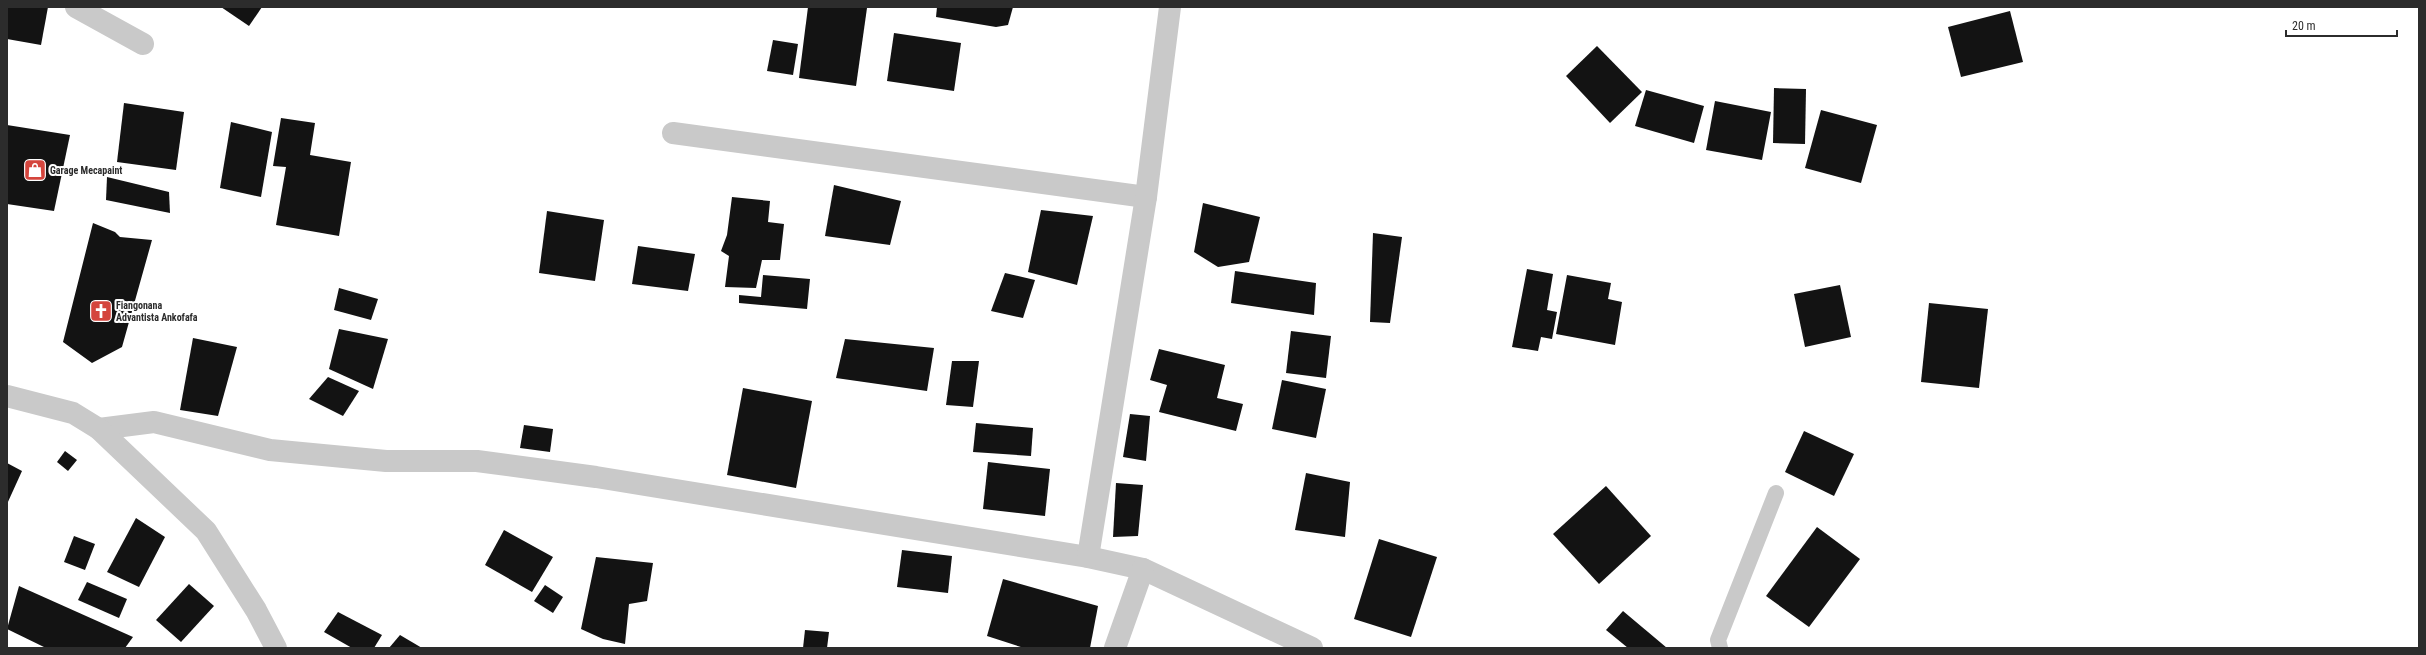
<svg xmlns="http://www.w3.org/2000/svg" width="2426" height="655" viewBox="0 0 2426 655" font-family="'Roboto Condensed',sans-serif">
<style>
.building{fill:#131313}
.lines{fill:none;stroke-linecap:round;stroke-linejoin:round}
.service{stroke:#c9c9c9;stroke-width:16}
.minor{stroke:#c9c9c9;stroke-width:22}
.tertiary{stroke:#c9c9c9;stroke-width:22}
.labels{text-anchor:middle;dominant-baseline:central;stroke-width:4;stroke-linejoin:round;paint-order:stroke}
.poi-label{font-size:10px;font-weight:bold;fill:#2c2c2c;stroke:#fff;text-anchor:start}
</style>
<rect width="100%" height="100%" fill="#fff"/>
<g class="building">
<path d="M7,7H48L41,45L7,39Z"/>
<path d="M221,7H262L249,26Z"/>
<path d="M808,7L867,8L856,86L799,78Z"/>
<path d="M937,7H1013L1008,25L996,27L936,17Z"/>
<path d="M2010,11L2023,62L1961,77L1948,27Z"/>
<path d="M894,33L961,43L954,91L887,81Z"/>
<path d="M773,40L798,44L793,75L767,71Z"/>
<path d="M1597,46L1642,92L1610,123L1566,76Z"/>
<path d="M1774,88L1806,89L1805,144L1773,143Z"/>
<path d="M1646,90L1704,106L1694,143L1635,126Z"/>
<path d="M1715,101L1771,112L1762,160L1706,150Z"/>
<path d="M124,103L184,112L176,170L117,162Z"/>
<path d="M1821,110L1877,125L1861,183L1805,168Z"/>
<path d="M281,118L315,123L310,155L351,162L339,236L276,225L286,167L273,166Z"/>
<path d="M231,122L272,132L261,197L220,188Z"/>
<path d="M7,125L70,135L54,211L7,204Z"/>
<path d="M107,177L169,192L170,213L106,200Z"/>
<path d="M834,185L901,201L890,245L825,236Z"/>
<path d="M732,197L770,201L768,222L784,224L780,260H762L756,288L725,287L729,256L721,251L727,235Z"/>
<path d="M1203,203L1260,217L1249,262L1218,267L1194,252Z"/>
<path d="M1041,210L1093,216L1077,285L1028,272Z"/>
<path d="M547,211L604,220L595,281L539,273Z"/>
<path d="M93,223L115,232L120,237L152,240L122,347L92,363L63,342Z"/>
<path d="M1373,233L1402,237L1390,323L1370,322Z"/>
<path d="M638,246L695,254L688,291L632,284Z"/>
<path d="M1527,269L1553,274L1547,310L1557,312L1552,339L1541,337L1538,351L1512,347Z"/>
<path d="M1235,271L1316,283L1314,315L1231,303Z"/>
<path d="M1005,273L1035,280L1023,318L991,311Z"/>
<path d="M763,275L810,279L807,309L739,303V295L761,297Z"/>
<path d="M1567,275L1611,283L1608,299L1622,302L1615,345L1556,334Z"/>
<path d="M1840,285L1851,337L1805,347L1794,294Z"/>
<path d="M339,288L378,299L371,320L334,310Z"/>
<path d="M1929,303L1988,309L1979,388L1921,382Z"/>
<path d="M339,329L388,339L373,389L329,369Z"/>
<path d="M1291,331L1331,336L1326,378L1286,373Z"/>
<path d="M193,338L237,347L218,416L180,410Z"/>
<path d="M845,339L934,348L927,391L836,378Z"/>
<path d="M1159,349L1225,365L1217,398L1243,404L1236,431L1159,412L1167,385L1150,380Z"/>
<path d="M952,361H979L973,407L946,405Z"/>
<path d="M328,377L359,391L343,416L309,399Z"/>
<path d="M1282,380L1326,389L1316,438L1272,429Z"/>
<path d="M743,388L812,401L796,488L727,475Z"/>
<path d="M1130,414L1150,416L1146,461L1123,457Z"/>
<path d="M976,423L1033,428L1031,456L973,452Z"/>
<path d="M524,425L553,429L550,452L520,448Z"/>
<path d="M1804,431L1854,454L1834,496L1785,472Z"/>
<path d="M65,451L77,460L68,471L57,462Z"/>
<path d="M988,462L1050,469L1045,516L983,509Z"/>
<path d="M7,463L22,471L7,504Z"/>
<path d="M1306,473L1350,482L1345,537L1295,530Z"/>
<path d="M1116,483L1143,485L1138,536L1113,537Z"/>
<path d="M1606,486L1651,536L1599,584L1553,534Z"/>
<path d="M136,518L165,537L139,587L107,572Z"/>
<path d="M1817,527L1860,559L1809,627L1766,596Z"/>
<path d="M504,530L553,557L532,592L485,565Z"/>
<path d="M74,536L95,544L85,570L64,562Z"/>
<path d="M1379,539L1437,557L1411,637L1354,619Z"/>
<path d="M902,550L952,556L948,593L897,587Z"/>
<path d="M596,557L653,563L647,601L629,604L625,644L603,639L581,629Z"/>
<path d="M1003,579L1098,606L1090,648H1024L987,636Z"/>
<path d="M87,582L127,599L119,618L78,600Z"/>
<path d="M189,584L214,606L181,642L156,620Z"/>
<path d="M545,585L563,597L553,613L534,601Z"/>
<path d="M19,586L133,637L125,648H46L7,629Z"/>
<path d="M1623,611L1667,648H1628L1606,630Z"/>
<path d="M338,612L382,635L374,648H352L324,632Z"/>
<path d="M805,630L829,632L827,648H803Z"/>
<path d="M400,635L422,648H389Z"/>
</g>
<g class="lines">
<path class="service" d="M1720,648L1718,640L1776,493"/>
<g class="minor">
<path d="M76,7L143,44"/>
<path d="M673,133L1146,197"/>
<path d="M99,429L154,422L270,450L386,461H477L596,477L1088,557L1143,569L1312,648"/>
<path d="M1088,557L1146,197L1170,7"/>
<path d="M1115,648L1143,569"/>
</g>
<path class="tertiary" d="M7,396L73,413L99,429L206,531L256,610L276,648"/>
</g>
<defs>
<g id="shop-square" transform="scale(1.15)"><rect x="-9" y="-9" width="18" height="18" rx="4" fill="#d4453d" stroke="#fff"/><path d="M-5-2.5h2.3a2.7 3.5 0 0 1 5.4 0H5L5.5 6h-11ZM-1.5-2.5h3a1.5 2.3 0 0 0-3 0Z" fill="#fff"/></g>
<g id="church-square" transform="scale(1.15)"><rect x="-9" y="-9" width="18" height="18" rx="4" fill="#d4453d" stroke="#fff"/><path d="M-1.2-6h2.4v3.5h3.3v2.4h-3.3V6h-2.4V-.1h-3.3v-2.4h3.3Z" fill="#fff"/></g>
</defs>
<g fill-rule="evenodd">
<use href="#shop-square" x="35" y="170"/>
<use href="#church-square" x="101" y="311"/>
</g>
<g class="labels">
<g class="poi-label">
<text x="50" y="170">Garage Mecapaint</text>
<text x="116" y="305">Fiangonana<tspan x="116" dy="12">Advantista Ankofafa</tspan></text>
</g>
</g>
<rect width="2426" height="655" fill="none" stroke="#2c2c2c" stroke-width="16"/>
<path d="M2286 30v6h111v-6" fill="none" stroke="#2c2c2c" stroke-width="2"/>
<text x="2292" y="30" font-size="12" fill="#2c2c2c" stroke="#ffffff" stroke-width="3" paint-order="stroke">20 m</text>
</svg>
